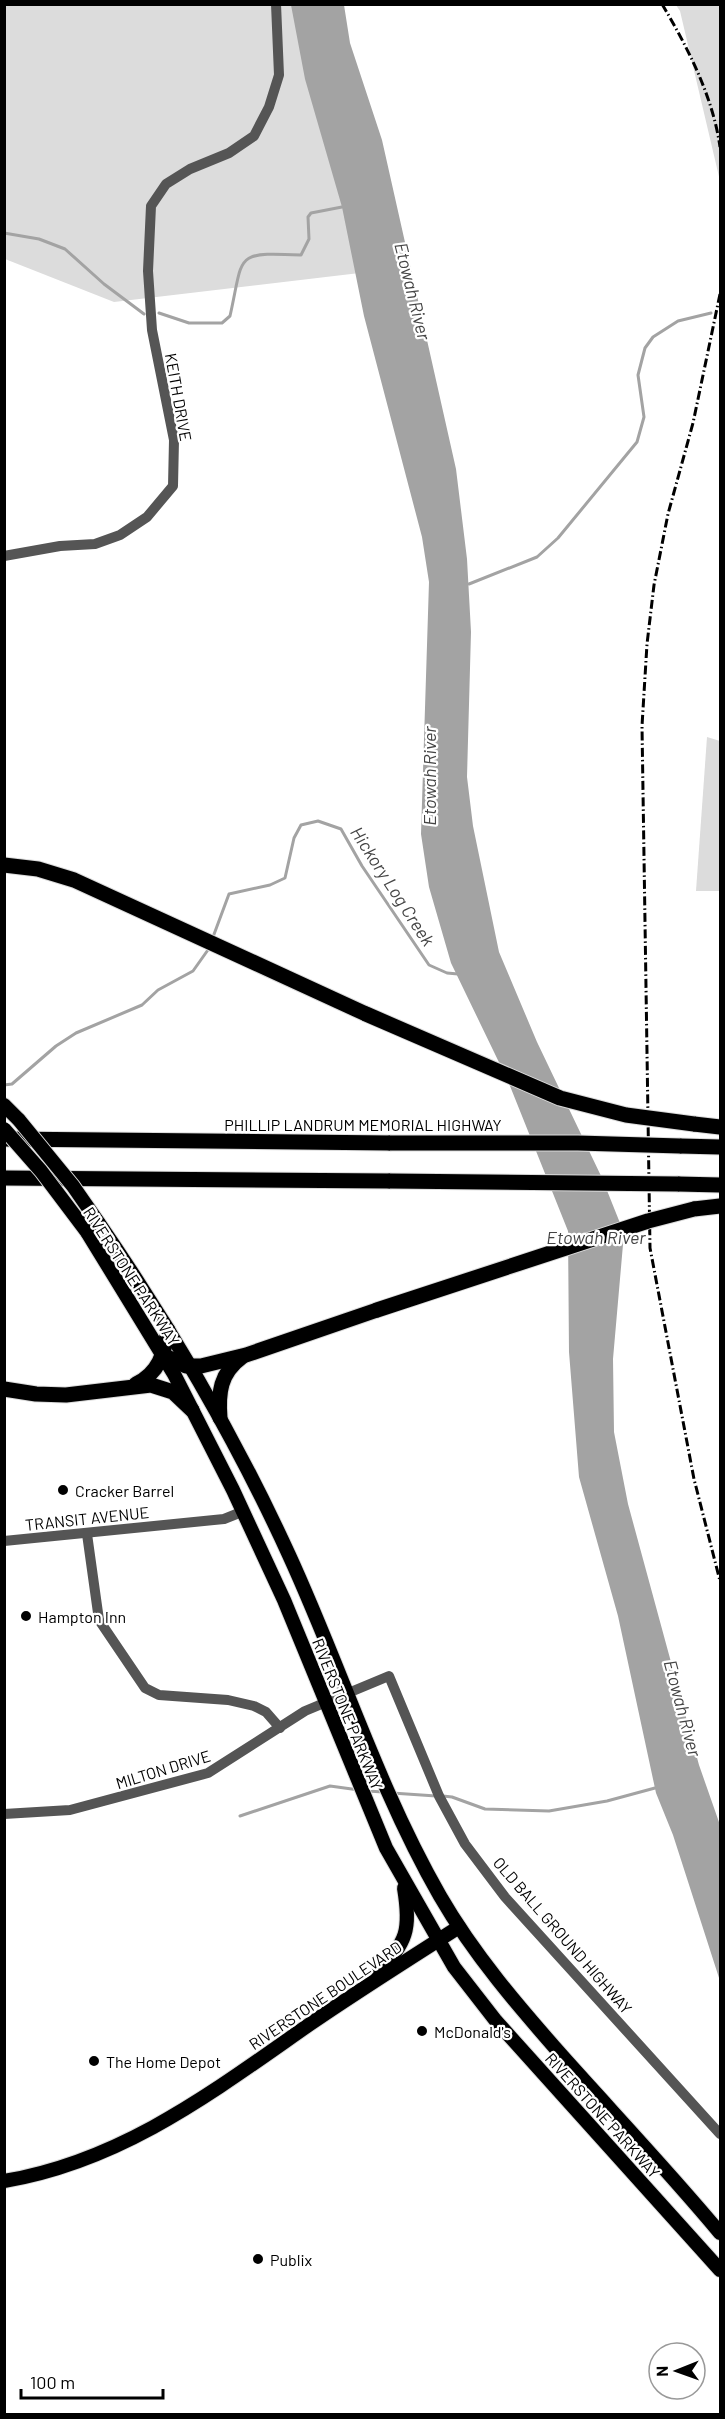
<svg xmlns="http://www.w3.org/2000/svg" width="725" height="2419" viewBox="0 0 725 2419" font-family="Barlow,sans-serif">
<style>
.green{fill:#dcdcdc}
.water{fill:#a3a3a3}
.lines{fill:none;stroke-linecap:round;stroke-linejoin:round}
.stream{stroke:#a3a3a3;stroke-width:3}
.major-casing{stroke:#dbdbdb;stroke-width:16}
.highway-casing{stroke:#dbdbdb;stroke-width:17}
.minor{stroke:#555;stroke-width:10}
.major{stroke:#000;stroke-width:14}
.highway{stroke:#000;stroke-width:15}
.rail{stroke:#000;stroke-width:3;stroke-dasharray:9 3 1.5 3;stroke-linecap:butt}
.major-bridge-casing{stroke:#dbdbdb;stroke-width:16;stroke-linecap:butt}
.highway-bridge-casing{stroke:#dbdbdb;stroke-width:17;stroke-linecap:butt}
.major-bridge{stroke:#000;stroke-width:14}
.highway-bridge{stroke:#000;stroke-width:15}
.poi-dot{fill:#000;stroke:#fff;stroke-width:2}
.labels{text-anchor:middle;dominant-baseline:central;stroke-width:4.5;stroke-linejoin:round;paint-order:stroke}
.street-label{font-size:16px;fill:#000;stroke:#fff}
.poi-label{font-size:16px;fill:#000;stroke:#fff;text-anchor:start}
.water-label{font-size:18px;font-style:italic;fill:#444;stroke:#fff}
</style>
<rect width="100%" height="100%" fill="#fff"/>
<g class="green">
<path d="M4,5H319L368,272L114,302L5,259Z"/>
<path d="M676,5H720V181L680,11Z"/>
<path d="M707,737L720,741V891H696Z"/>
</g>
<path class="water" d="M291,5H344L350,43L382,140L456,469L467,559L471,632L467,777L473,826L499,952L537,1042L602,1178L624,1233L613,1359L614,1432L628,1504L699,1765L720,1825V1981L673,1835L656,1793L618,1616L579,1477L569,1352L568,1231L508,1081L451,963L429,887L421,834L429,582L422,537L364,316L342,207L305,79Z"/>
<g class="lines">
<g class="stream">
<path d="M4,233L39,239L65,249L104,284L144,314"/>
<path d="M159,313L189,323H222L230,316C244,254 233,252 301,255L309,239L308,217L311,213L342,207"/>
<path d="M469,584L537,557L558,538L637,442L644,417L638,375L645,348L653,337L678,321L711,313"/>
<path d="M213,937L229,894L270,885L285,878L294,838L301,825L318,821L341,829L362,866L429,965L447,973L458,974"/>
<path d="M4,1085L12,1084L56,1046L76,1033L142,1005L158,990L193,971L210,947"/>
<path d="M368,1791L383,1792"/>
<path d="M392,1793L436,1796"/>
<path d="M443,1796L452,1797L485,1809L549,1811L607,1801L655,1788"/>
<path d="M240,1816L330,1786L359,1790"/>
</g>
<g class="major-casing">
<g id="major">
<path d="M4,1105L19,1120"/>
<path d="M98,1222C171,1328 236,1439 289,1555C341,1668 378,1788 440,1896C474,1955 519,2007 564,2058C616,2116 670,2173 720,2233"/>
<path d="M87,1232L174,1374L233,1490L284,1600L386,1848L454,1967L496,2021L720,2270"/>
<path d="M378,1972C407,1942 411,1930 404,1888"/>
<path d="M4,2181C123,2161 214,2091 310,2024C358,1991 409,1959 459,1927"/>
</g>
</g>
<g class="highway-casing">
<g id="highway">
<path d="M4,865L38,869L74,880L366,1014"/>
<path d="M694,1124L720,1127"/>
<path d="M4,1139L390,1143"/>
<path d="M680,1146L720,1147"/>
<path d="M4,1178L390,1181"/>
<path d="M678,1184L720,1185"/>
<path d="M694,1209L720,1206"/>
<path d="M163,1355L186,1366H201L246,1355L377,1310"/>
<path d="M136,1384C159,1373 164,1354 168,1330"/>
<path d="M4,1389L36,1394L66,1395L151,1385L173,1392L192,1410"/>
<path d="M220,1418C218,1393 220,1373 242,1357"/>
</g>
</g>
<g class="minor">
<path d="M4,556L60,546L95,544L120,535L147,517L173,486L174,440L152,330L148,271L151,206L166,184L190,169L229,153L254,136L269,107L279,75L276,4"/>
<path d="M87,1534L99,1620L145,1688L159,1695L228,1700L254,1706L266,1712L280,1728"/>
<path d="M4,1541L224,1519L244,1511"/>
<path d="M4,1814L70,1810L208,1773L305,1711L389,1676L439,1796L465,1844L505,1897L720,2134"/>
</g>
<use href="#major" class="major"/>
<use href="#highway" class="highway"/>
<g class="rail">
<path d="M662,4C688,48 713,97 720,147"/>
<path d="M720,294L693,423L668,514L654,585L647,644L642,726L650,1248L694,1479L720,1581"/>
</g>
<g class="major-bridge-casing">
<g id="major-bridge">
<path d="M19,1120L73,1186L98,1222"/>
<path d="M4,1129L41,1171L87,1232"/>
</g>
</g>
<g class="highway-bridge-casing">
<g id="highway-bridge">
<path d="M366,1014L560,1098L626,1115L694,1124"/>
<path d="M390,1143H578L680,1146"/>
<path d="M390,1181L678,1184"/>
<path d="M377,1310L648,1221L694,1209"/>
</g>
</g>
<use href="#major-bridge" class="major-bridge"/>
<use href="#highway-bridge" class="highway-bridge"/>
</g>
<g class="poi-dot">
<circle cx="63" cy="1490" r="6"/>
<circle cx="26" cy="1616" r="6"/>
<circle cx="422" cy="2031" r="6"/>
<circle cx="94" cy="2061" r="6"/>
<circle cx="258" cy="2259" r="6"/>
</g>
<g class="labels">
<g class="street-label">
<text transform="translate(179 397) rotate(80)">KEITH DRIVE</text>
<text x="363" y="1124">PHILLIP LANDRUM MEMORIAL HIGHWAY</text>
<text transform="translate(132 1276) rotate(57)">RIVERSTONE PARKWAY</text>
<text transform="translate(87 1518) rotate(-6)">TRANSIT AVENUE</text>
<text transform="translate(348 1714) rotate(68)">RIVERSTONE PARKWAY</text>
<text transform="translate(163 1769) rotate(-17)">MILTON DRIVE</text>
<text transform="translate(563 1935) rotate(49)">OLD BALL GROUND HIGHWAY</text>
<text transform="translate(325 1995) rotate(-34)">RIVERSTONE BOULEVARD</text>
<text transform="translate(603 2115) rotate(48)">RIVERSTONE PARKWAY</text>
</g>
<g class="poi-label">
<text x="75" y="1490">Cracker Barrel</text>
<text x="38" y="1616">Hampton Inn</text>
<text x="434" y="2031">McDonald's</text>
<text x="106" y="2061">The Home Depot</text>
<text x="270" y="2259">Publix</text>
</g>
<g class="water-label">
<text transform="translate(413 291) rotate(76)">Etowah River</text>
<text transform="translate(429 776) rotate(-90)">Etowah River</text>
<text transform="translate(393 886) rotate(57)">Hickory Log Creek</text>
<text x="596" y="1237">Etowah River</text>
<text transform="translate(683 1708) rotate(75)">Etowah River</text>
</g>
</g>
<rect width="725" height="2419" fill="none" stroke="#000000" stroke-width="12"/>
<g transform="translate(677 2371) rotate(269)"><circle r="28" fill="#ffffff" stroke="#999999" stroke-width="1.5"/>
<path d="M0-4.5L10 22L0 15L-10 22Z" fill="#000000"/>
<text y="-9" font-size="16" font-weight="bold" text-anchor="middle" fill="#000000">N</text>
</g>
<path d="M21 2389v9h142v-9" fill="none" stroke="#000000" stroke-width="3"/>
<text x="30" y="2389" font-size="18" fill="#000000" stroke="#ffffff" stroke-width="4.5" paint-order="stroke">100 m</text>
</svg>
